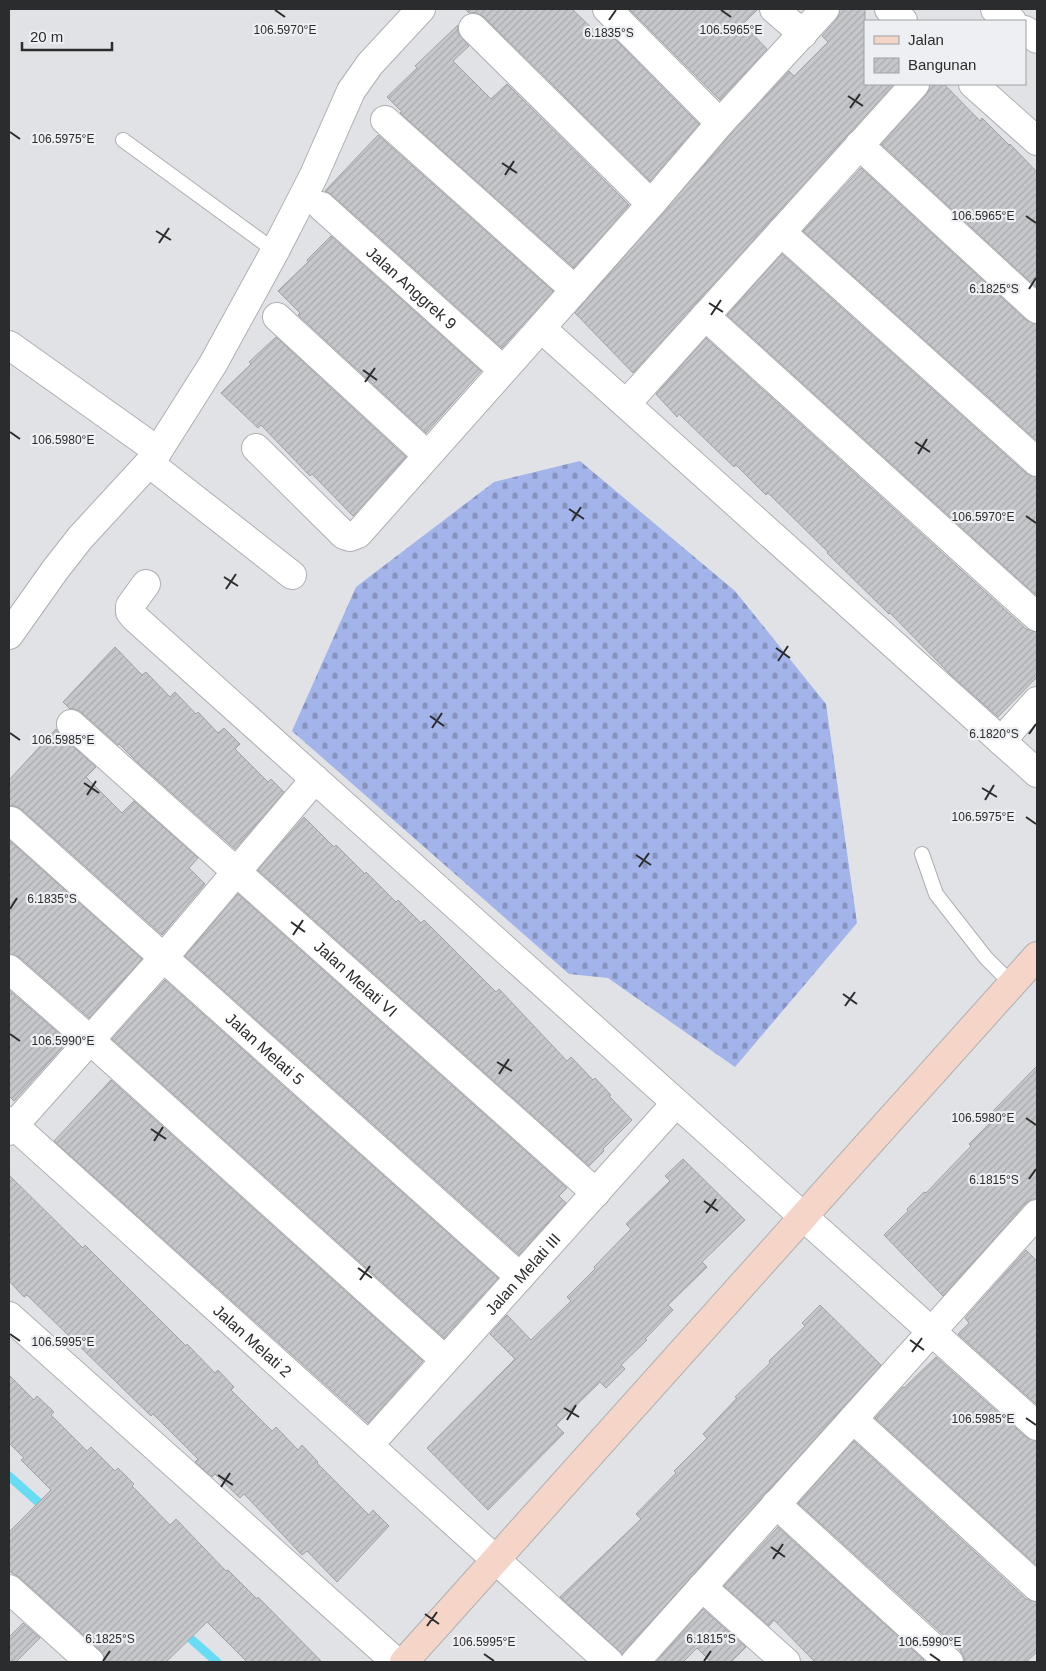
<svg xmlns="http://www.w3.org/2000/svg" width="1046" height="1671" viewBox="0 0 1046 1671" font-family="Helvetica,sans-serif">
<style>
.cemetery{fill:url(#cemetery-stones)}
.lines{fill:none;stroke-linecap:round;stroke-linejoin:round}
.stream{stroke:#68dcf4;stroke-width:9}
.building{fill:url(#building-hatch);stroke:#a1a2a5}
.lane-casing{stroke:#aeafb2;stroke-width:16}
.street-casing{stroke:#aeafb2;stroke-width:30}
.secondary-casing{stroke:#aeafb2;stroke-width:30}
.lane{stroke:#fff;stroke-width:14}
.street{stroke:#fff;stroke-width:28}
.secondary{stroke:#f6d5c9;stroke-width:28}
.ticks{fill:none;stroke:#2b2c2d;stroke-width:2}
.labels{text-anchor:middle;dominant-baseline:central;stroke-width:4.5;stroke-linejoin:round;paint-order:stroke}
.street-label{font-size:16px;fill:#2b2c2d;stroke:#eeeff2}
.ticks-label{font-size:12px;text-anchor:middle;fill:#2b2c2d;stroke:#eeeff2;stroke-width:4.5;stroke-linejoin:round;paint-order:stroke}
</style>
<defs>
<pattern id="cemetery-stones" width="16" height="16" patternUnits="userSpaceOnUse" patternTransform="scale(1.25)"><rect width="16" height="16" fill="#a3b4ea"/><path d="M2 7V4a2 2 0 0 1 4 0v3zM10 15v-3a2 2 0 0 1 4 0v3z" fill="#8593be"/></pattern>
<pattern id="building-hatch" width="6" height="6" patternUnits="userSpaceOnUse" patternTransform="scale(1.25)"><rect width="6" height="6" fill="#c6c7ca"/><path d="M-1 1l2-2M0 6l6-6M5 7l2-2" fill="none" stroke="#aaabae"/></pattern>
</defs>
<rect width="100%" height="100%" fill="#e1e2e5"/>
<path class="cemetery" d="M580,461L735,591L826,704L857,923L735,1067L608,978L569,974L292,731L356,587L494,482Z"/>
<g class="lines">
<g class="stream">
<path d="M9,1476L46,1509"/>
<path d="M182,1631L217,1662"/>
</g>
</g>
<g class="building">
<path d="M465,9H572L601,37L607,31L699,124L650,181L484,17L477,13H469Z"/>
<path d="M629,9H758L743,24L767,49L720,100Z"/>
<path d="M840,9H865V84H894L633,373L575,313L732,133L789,71L794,76L828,42L822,36L837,19Z"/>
<path d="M458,25V33L469,46L453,61L491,99L507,84L629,205L574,268L400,113L402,112L387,97L417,68L415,66Z"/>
<path d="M930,84H944L980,121L982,118L1009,145L1010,144L1037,172V288L881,144L927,94Z"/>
<path d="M378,135L553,291L502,348L331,194L325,191Z"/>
<path d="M861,168L1026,320L1037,324V441L803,231Z"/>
<path d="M331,236L481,371L426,433L298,315L300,313L278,291L308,262L307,260Z"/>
<path d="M782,254L1027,474L1037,477V596L727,315Z"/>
<path d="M276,337L406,457L353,516L312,474L310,476L261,425L258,428L221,393L251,364L249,362Z"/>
<path d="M706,338L1026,629L1037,632V677L998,717L950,674L890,613L889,614L827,553L828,552L768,493L766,495L736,465L734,467L679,414L677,417L656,394Z"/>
<path d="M115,647L142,675L146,672L170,697L175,692L196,714L198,712L218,733L224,728L240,744L235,749L268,782L271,779L284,792L235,849L138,763L119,744L118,745L81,712L75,709H70L63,702Z"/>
<path d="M56,729L61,736L96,767L86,777L122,813L134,801L198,858L189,868L205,884L162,935L21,809L15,806H9V780Z"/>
<path d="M304,817L334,847L336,845L365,874L366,872L396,902L398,900L421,923L424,920L496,992L499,989L567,1061L571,1057L593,1080L595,1078L611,1095L609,1096L632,1120L603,1149L604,1151L589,1166L258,870Z"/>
<path d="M9,840L142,959L89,1018L19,957L9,954Z"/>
<path d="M238,894L567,1188L559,1196L566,1203L519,1255L185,956Z"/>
<path d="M165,980L498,1278L444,1338L112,1039Z"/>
<path d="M9,990L68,1041L14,1101L9,1096Z"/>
<path d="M1037,1066V1199H1032L1025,1204L943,1296L884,1235L908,1211L907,1209L924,1192L926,1193L971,1146L969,1144L994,1119L990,1114Z"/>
<path d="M111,1080L423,1361L368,1423L54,1141Z"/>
<path d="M683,1159L745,1220L702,1262L707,1267L668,1305L673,1310L645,1339L647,1340L621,1365L625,1369L606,1388L600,1382L556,1425L564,1433L488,1510L427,1448L515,1359L490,1334L507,1315L531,1340L571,1301L567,1297L595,1269L594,1267L631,1229L626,1224L670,1181L665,1176Z"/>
<path d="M9,1175L83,1248L85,1245L186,1346L187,1344L215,1373L218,1370L234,1387L231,1390L272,1431L276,1427L298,1450L302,1445L318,1462L317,1463L369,1515L373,1510L389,1526L337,1582L307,1551L302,1555L244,1494L240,1498L215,1474L212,1477L195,1462L198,1459L153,1414L151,1416L27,1295L24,1297L9,1281Z"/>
<path d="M1026,1250L1037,1261V1405L958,1334L969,1323L965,1318Z"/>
<path d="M820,1305L881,1365L622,1654L560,1597L641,1519L636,1514L676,1473L674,1471L707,1438L703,1434L737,1398L735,1397L770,1363L769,1361L805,1326L802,1323Z"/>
<path d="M936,1357L1027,1438L1037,1441V1566L875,1418L903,1387L904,1388Z"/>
<path d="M9,1375L34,1400L37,1396L54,1412L51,1415L87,1451L91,1447L115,1471L118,1468L134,1484L132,1486L170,1525L176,1519L226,1571L228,1570L257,1599L258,1597L322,1662H247L207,1622L166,1662H107L100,1650L19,1577L9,1571V1532L51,1490L21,1460L24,1458L9,1443Z"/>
<path d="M854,1441L1026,1599L1037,1602V1652L1026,1662H964V1657L960,1650L798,1503Z"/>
<path d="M778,1527L924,1660L922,1662H815L774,1620L769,1626L724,1586Z"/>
<path d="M703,1609L746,1647L731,1662H711L697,1648L683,1662H656Z"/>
<path d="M23,1623L40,1638L16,1662H9V1637Z"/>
</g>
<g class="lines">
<g class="lane-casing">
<g id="lane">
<path d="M123,140L275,251"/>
<path d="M922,854L936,894L986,958L1012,984"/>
</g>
</g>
<g class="street-casing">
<g id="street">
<path d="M607,9L720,123"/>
<path d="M774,9L803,34"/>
<path d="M889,9L903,21"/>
<path d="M995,9L1012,21"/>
<path d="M473,28L651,204"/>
<path d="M1025,30L1037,39"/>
<path d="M973,84L1037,141"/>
<path d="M385,120L575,290"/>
<path d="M859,145L1037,309"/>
<path id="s1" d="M321,206L503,370"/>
<path d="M781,232L1037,462"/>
<path d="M705,316L1037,617"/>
<path d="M277,317L427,455"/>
<path d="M541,328L1037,773"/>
<path d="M9,345L158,451"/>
<path d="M626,404L915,84"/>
<path d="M256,448L344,535L350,537L358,534L651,204L720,123L825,9"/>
<path d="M149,463L292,575"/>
<path d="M146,584L130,606V612L134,617L1037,1426"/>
<path d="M9,635L55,570L80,538L149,463L158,451L213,364L275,251L314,175L351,91L370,64L421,9"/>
<path id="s2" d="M71,724L596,1193"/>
<path d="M1001,741L1037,701"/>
<path id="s3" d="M11,821L520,1277"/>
<path d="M9,969L90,1040L445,1360"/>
<path id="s4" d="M9,1121L609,1662"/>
<path d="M9,1131L165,956L315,779"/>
<path d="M9,1316L396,1662"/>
<path d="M853,1419L1037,1587"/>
<path id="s5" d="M369,1445L676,1103"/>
<path d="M776,1504L949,1662"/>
<path d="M702,1587L786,1662"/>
<path d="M9,1589L90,1662"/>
<path d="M635,1662L1037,1214"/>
</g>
</g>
<g class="secondary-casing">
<path id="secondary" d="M404,1662L1037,956"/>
</g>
<use href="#lane" class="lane"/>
<use href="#street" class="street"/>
<use href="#secondary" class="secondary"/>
</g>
<path class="ticks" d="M275,10L285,17M721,10L731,17M609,20L616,10M848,96L863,106M850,108L860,94M10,132L20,139M502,163L517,173M505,175L514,161M1026,216L1036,223M156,231L171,240M159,243L169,228M1029,289L1036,278M709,303L723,312M711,315L721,300M363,370L377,380M365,382L375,368M10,432L20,439M915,442L930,452M918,454L927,439M569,509L584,519M1026,516L1036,523M572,521L581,507M224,577L238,586M226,589L236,574M776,648L790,658M778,661L788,646M430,716L444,726M432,728L442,713M10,733L20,740M1029,734L1036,724M84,783L99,793M982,788L997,797M87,795L96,781M985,800L994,785M1026,817L1036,824M636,855L651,865M639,867L649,853M10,909L17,898M291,922L305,932M293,935L303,920M843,994L857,1004M845,1006L855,992M10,1034L20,1041M497,1062L512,1071M499,1074L509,1059M1026,1118L1036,1125M151,1129L166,1139M154,1141L163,1127M1029,1179L1036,1169M704,1201L718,1211M706,1213L716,1199M358,1268L372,1278M360,1280L370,1266M10,1334L20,1341M910,1340L924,1350M912,1352L922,1338M564,1408L579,1417M1026,1418L1036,1425M567,1420L576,1405M218,1475L233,1485M221,1487L230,1473M771,1547L785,1557M773,1559L783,1544M425,1614L439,1624M427,1626L437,1612M484,1654L494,1661M930,1654L940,1661M103,1661L110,1651M704,1661L711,1651"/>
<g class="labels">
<g class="street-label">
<text stroke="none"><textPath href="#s1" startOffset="122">Jalan Anggrek 9</textPath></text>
<text stroke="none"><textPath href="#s2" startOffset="382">Jalan Melati VI</textPath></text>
<text stroke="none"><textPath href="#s3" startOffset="341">Jalan Melati 5</textPath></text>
<text stroke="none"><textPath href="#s5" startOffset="230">Jalan Melati III</textPath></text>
<text stroke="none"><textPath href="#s4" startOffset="328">Jalan Melati 2</textPath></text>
</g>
</g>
<g class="ticks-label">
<text x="285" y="34">106.5970°E</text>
<text x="731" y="34">106.5965°E</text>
<text x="609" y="37">6.1835°S</text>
<text x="63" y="143">106.5975°E</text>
<text x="983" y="220">106.5965°E</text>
<text x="994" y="293">6.1825°S</text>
<text x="63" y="444">106.5980°E</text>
<text x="983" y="521">106.5970°E</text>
<text x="994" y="738">6.1820°S</text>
<text x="63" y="744">106.5985°E</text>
<text x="983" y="821">106.5975°E</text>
<text x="52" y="903">6.1835°S</text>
<text x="63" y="1045">106.5990°E</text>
<text x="983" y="1122">106.5980°E</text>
<text x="994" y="1184">6.1815°S</text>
<text x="63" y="1346">106.5995°E</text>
<text x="983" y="1423">106.5985°E</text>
<text x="110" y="1643">6.1825°S</text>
<text x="711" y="1643">6.1815°S</text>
<text x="484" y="1646">106.5995°E</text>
<text x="930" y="1646">106.5990°E</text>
</g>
<rect width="1046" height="1671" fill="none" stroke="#2b2c2d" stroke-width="20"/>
<rect x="864" y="20" width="162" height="65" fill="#eeeff2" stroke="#a0a1a3"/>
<rect x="874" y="36" width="25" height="8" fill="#f6d5c9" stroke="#a0a1a3"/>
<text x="908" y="45" font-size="15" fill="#2b2c2d">Jalan</text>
<rect x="874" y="58" width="25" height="15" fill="url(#building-hatch)" stroke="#a0a1a3"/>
<text x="908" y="70" font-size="15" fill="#2b2c2d">Bangunan</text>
<path d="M22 42v8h90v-8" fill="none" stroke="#2b2c2d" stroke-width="2.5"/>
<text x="30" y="42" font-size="15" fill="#2b2c2d" stroke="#eeeff2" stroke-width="4" paint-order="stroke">20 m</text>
</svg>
